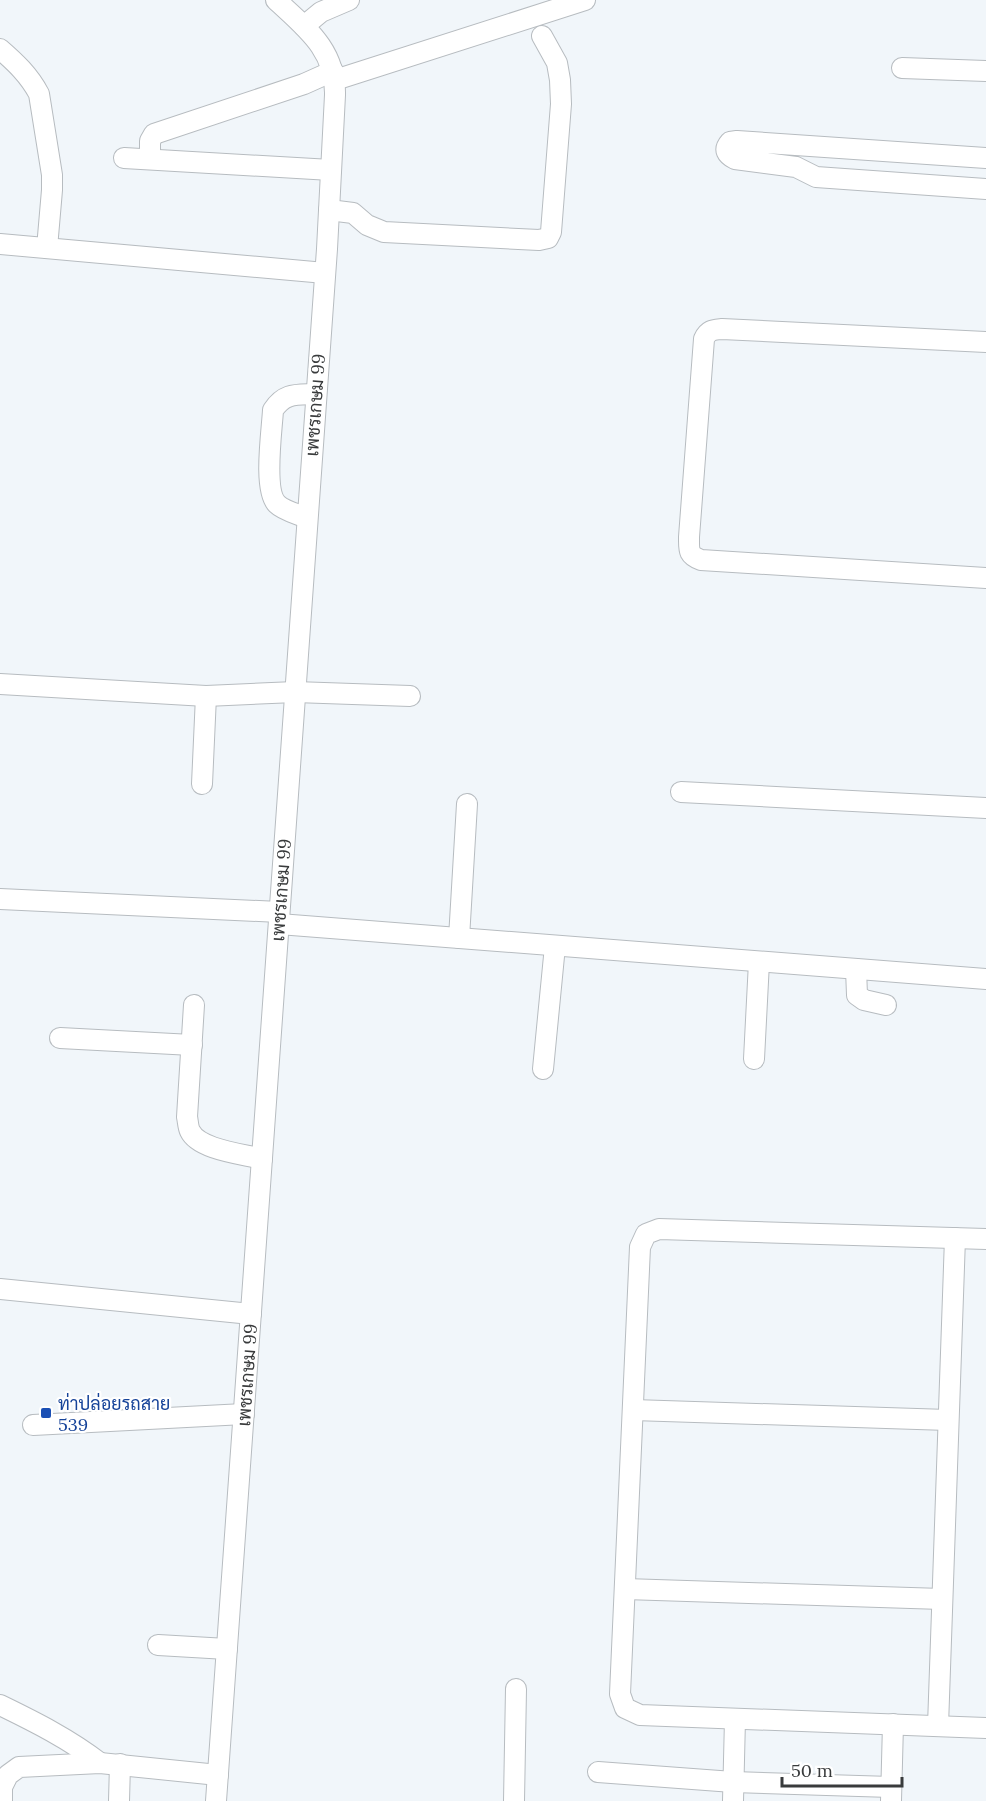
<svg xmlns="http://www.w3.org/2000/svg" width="986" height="1801" viewBox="0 0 986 1801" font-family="Lora,Sarabun,serif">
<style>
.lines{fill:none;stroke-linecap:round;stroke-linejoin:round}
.minor-casing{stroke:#b7bcc0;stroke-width:22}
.minor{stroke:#fff;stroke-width:20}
.transit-dot{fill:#1a4fb4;stroke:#fff;stroke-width:2}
.labels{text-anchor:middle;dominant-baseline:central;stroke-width:4.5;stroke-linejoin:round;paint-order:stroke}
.street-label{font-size:18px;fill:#393b3c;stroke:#fff}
.transit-label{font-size:18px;fill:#164399;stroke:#fff;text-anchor:start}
</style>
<rect width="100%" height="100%" fill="#f1f6fa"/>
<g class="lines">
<g class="minor-casing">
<g id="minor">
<path d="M304,26L321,12L349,0"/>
<path d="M0,49C15,62 29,75 39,94L52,175V190L47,248"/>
<path d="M902,68L986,71"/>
<path d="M335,80L585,0"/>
<path d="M124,158L331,170"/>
<path d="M986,158L737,141L730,142C723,150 727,155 735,159L796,167L816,177L986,189"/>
<path d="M150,159V141L154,134L304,84L333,71"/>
<path d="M329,210L353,213L367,225L384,232L539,240L548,238L551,232L561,104L560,80L557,63L542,36"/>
<path d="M0,244L325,273"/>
<path d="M986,342L722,329C713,330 708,330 704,339L689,537C689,551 688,555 701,560L986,578"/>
<path d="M307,518C298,514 284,511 277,504C263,490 272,430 273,410C285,392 297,395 316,394"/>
<path d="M0,684L206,696L295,692L410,696"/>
<path d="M202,784L206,696"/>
<path d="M681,792L986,808"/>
<path d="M0,899L279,912"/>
<path d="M279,924L986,979"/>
<path d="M459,938L467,804"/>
<path d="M856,969L857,995L864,1000L886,1005"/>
<path d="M194,1005L187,1117C188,1121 188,1127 190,1131C199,1150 244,1154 262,1159"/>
<path d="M60,1038L192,1045"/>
<path d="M754,1059L759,962"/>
<path d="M543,1069L555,946"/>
<path d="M986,1239L659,1229L646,1234L640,1247L620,1694L625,1708L640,1715L986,1728"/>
<path d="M0,1289L251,1314"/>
<path d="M633,1410L948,1420"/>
<path d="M33,1425L244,1414"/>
<path d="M625,1589L942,1599"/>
<path d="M158,1645L227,1649"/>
<path d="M0,1705C35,1722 69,1739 100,1763"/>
<path d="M938,1726L955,1238"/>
<path d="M598,1772L733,1782L891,1787"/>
<path d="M2,1801V1787L8,1775L19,1767L100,1763L218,1775"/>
<path d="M119,1801L120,1764"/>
<path d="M216,1801L327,249L335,95C336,50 306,28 276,0"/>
<path d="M514,1801L516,1689"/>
<path d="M733,1801L735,1719"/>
<path d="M891,1801L893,1724"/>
</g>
</g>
<use href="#minor" class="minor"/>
</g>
<rect class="transit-dot" x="40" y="1407" width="12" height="12" rx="3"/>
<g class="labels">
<g class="street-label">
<text transform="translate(315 405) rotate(-86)">เพชรเกษม 99</text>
<text transform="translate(281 890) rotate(-86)">เพชรเกษม 99</text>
<text transform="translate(247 1375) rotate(-86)">เพชรเกษม 99</text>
</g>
<g class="transit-label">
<text x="58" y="1403">ท่าปล่อยรถสาย<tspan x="58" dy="21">539</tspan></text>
</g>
</g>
<path d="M782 1777v9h120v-9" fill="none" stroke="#393b3c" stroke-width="3"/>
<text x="791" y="1777" font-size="18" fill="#393b3c" stroke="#ffffff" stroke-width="4.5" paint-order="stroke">50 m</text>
</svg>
